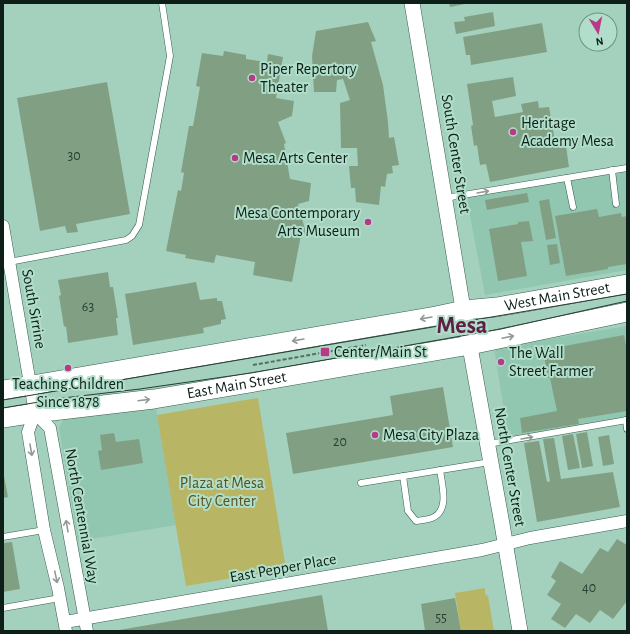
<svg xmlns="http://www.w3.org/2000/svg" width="630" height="634" viewBox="0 0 630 634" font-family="'Alegreya Sans',sans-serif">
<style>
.built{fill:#91c6b0}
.green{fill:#b8b565}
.building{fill:#81a083}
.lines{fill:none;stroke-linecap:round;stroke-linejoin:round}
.service-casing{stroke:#345e4d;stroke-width:7}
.minor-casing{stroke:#345e4d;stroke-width:13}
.tertiary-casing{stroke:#345e4d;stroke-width:16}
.primary-casing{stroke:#345e4d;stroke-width:20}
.path{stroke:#527063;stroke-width:2;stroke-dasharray:4 2;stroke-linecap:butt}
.service{stroke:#fff;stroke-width:6}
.minor{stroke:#fff;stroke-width:12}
.tertiary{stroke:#fff;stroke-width:15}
.primary{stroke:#fff;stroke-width:19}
.tram{stroke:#263d34;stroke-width:1}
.oneway{stroke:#929a97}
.poi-dot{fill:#b73987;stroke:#b1deca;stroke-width:1.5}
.labels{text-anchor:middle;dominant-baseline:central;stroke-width:4;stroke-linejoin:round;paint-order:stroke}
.number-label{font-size:14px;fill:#2a3f33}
.poi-label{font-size:16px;fill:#0d1f18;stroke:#b1deca;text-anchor:start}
.street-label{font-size:16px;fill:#0d1f18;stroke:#b1deca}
.park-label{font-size:16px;fill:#56541f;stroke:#b1deca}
.town-label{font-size:24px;font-weight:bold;fill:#5d2044;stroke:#b1deca}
</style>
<rect width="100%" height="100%" fill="#a4d1be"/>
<g class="built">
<path d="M627,166V270L485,295L466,194Z"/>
<path d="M627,326V421L509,442L494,348Z"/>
<path d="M155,403L176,525L78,541L59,428L64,418Z"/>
</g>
<g class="green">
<path d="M258,398L286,569L186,586L157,415Z"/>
<path d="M485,588V594L488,596L494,631H461L455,593Z"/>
</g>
<g class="building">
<path d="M449,3H465V4L450,7Z"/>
<path d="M493,12L495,26L456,34L454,22L465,21L464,17Z"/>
<path d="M368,22L376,41L371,42L383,85L388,122L389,138L394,137L399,165L392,166L393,173L387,174L385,187L381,186L379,205L356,202L355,188H351L349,166H358L357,148H341L340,103L350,100L343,79L337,80L336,92H314L312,56L316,31Z"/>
<path d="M542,23L547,52L471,65L470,55H466L463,37Z"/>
<path d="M224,51L246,55V59L267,62L268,54L283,57L276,98L294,101L292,116L278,122L286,143L284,144L290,179L311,183L309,201L298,204L306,233L301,235L292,282L253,275L255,262L216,255L214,263L185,258L186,255L166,251L178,190L181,191L184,173L181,172L189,126H193L200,87L196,86L202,53L223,56Z"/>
<path d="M513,77L516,96L492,101L495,117L523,112L521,104L538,101L539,108L549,107L555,141L565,139L569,167L490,182L486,164L480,165L477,145L474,146L471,126L473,125L467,84Z"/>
<path d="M107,82L130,214L76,224L78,232L67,233L65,226L40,231L17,98Z"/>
<path d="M527,193L529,202L487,210L485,200Z"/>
<path d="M549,199L556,238L546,240L539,201Z"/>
<path d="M597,209L599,217L621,213L622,217L627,216V264L608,267V269L566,276L555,216Z"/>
<path d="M529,221L533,241L521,242L527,276L498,281L489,229L518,224V222Z"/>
<path d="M557,244L560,263L550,265L547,245Z"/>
<path d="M108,272L110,287H113L118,318H116L118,335L68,343L66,326L64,327L59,296L61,295L58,280Z"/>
<path d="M196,282L200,300L217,298V301H222L226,319L221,320V324L203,328L204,333L133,345L125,294Z"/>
<path d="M624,335L627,351V411L578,419L579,424L522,433L520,418L557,411L550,378H548L543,350Z"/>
<path d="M443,387L453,447L293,474L286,433L393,415L390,396Z"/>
<path d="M587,432L593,466L582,468L576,434Z"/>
<path d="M114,433L116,442L139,439L143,463L101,470L98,451L102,450L100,435Z"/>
<path d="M573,434L580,468L568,470L562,436Z"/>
<path d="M609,435L614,464L603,466L598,437Z"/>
<path d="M554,438L561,479L613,472L620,507L537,522L524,443L539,441L547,482L550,481L543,439Z"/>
<path d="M3,471L8,497L3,498Z"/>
<path d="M617,539L627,545V601L613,619L600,610L590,623L576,614L565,628L551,619L561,604L547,595L556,581L551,577L560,561L582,574L600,548L608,552Z"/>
<path d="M12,542L20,589L3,592V543Z"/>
<path d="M322,595L328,631H119V630Z"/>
<path d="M455,598L461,631H425L421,604Z"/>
</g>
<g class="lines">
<g class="service-casing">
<g id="service">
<path d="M612,170L616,204"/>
<path d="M567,178L573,207"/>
<path d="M445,198L627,168"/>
<path d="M9,262L126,240L132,236L139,225L170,56L162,3"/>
<path d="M626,420L627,429"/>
<path d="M488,444L627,420"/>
<path d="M403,476L408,511L416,521C421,520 427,520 432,518C450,511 442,485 440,470"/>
<path d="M361,483L490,462"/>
<path d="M3,537L44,530"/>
<path d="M3,608L60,598"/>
</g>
</g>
<g class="minor-casing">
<g id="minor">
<path d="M3,226L35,413L28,432L44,530L58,588L66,631"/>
<path d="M35,413L50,428L87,631"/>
<path d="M65,622L482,550L530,538L627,521"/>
</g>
</g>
<g class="tertiary-casing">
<path id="tertiary" d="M412,3L461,297L502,524L520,631"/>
</g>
<g class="primary-casing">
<g id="primary">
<path id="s1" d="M3,390L436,316L464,310L497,307L627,284"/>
<path id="s2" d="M3,418L35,413L154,399L208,390L470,345L627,312"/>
</g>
</g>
<path class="path" d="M253,365L366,345"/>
<use href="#service" class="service"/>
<use href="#minor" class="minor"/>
<use href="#tertiary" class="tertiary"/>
<use href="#primary" class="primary"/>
<g class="tram">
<path d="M3,400L627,294"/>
<path d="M3,408L63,398L140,389L251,373L501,329L627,301"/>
</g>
</g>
<defs><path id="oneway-shaft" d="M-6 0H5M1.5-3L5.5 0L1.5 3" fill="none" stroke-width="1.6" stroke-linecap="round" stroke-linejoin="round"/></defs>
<g class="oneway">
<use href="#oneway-shaft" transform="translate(483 192) rotate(-10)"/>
<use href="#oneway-shaft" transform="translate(426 318) rotate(170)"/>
<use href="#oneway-shaft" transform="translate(508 337) rotate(-12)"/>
<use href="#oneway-shaft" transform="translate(298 340) rotate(170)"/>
<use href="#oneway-shaft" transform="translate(144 400) rotate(-7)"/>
<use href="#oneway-shaft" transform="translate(527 438) rotate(-10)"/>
<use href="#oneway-shaft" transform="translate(31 450) rotate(80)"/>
<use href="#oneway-shaft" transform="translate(67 526) rotate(-100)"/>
<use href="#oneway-shaft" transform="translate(56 577) rotate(78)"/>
</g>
<g class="poi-dot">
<circle cx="252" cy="78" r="4"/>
<circle cx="513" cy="132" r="4"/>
<circle cx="235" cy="158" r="4"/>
<circle cx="368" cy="222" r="4"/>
<rect x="320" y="347" width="10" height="10" rx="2"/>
<circle cx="501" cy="362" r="4"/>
<circle cx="68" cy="368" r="4"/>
<circle cx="375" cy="435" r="4"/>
</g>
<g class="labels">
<g class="number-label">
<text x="74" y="156">30</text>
<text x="88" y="307">63</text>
<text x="340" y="442">20</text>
<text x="589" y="588">40</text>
<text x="441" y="618">55</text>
</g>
<g class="poi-label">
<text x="260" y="69">Piper Repertory<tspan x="260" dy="18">Theater</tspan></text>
<text x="521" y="123">Heritage<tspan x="521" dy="18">Academy Mesa</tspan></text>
<text x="243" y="158">Mesa Arts Center</text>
<text x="360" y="213" text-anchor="end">Mesa Contemporary<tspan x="360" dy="18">Arts Museum</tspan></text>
<text x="334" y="352">Center/Main St</text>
<text x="509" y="353">The Wall<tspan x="509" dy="18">Street Farmer</tspan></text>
<text x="68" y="384" text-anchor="middle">Teaching Children<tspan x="68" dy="18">Since 1878</tspan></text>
<text x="383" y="435">Mesa City Plaza</text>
</g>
<g class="street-label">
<text transform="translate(456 154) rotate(81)">South Center Street</text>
<text stroke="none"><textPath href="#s1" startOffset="562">West Main Street</textPath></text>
<text transform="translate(34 309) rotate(80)">South Sirrine</text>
<text stroke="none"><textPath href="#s2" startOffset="236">East Main Street</textPath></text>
<text transform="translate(510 467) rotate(80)">North Center Street</text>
<text transform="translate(82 516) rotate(80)">North Centennial Way</text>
<text transform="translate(283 568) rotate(-10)">East Pepper Place</text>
</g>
<g class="park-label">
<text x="222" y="483">Plaza at Mesa<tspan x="222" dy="18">City Center</tspan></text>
</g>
<g class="town-label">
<text x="462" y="326">Mesa</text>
</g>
</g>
<rect width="630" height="634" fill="none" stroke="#0d1f18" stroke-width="8"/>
<g transform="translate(598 32) rotate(170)"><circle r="19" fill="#b1deca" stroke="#6f9283"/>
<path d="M0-3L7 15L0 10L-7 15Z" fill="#b73987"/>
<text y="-6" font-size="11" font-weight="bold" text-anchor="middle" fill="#0d1f18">N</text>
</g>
</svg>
